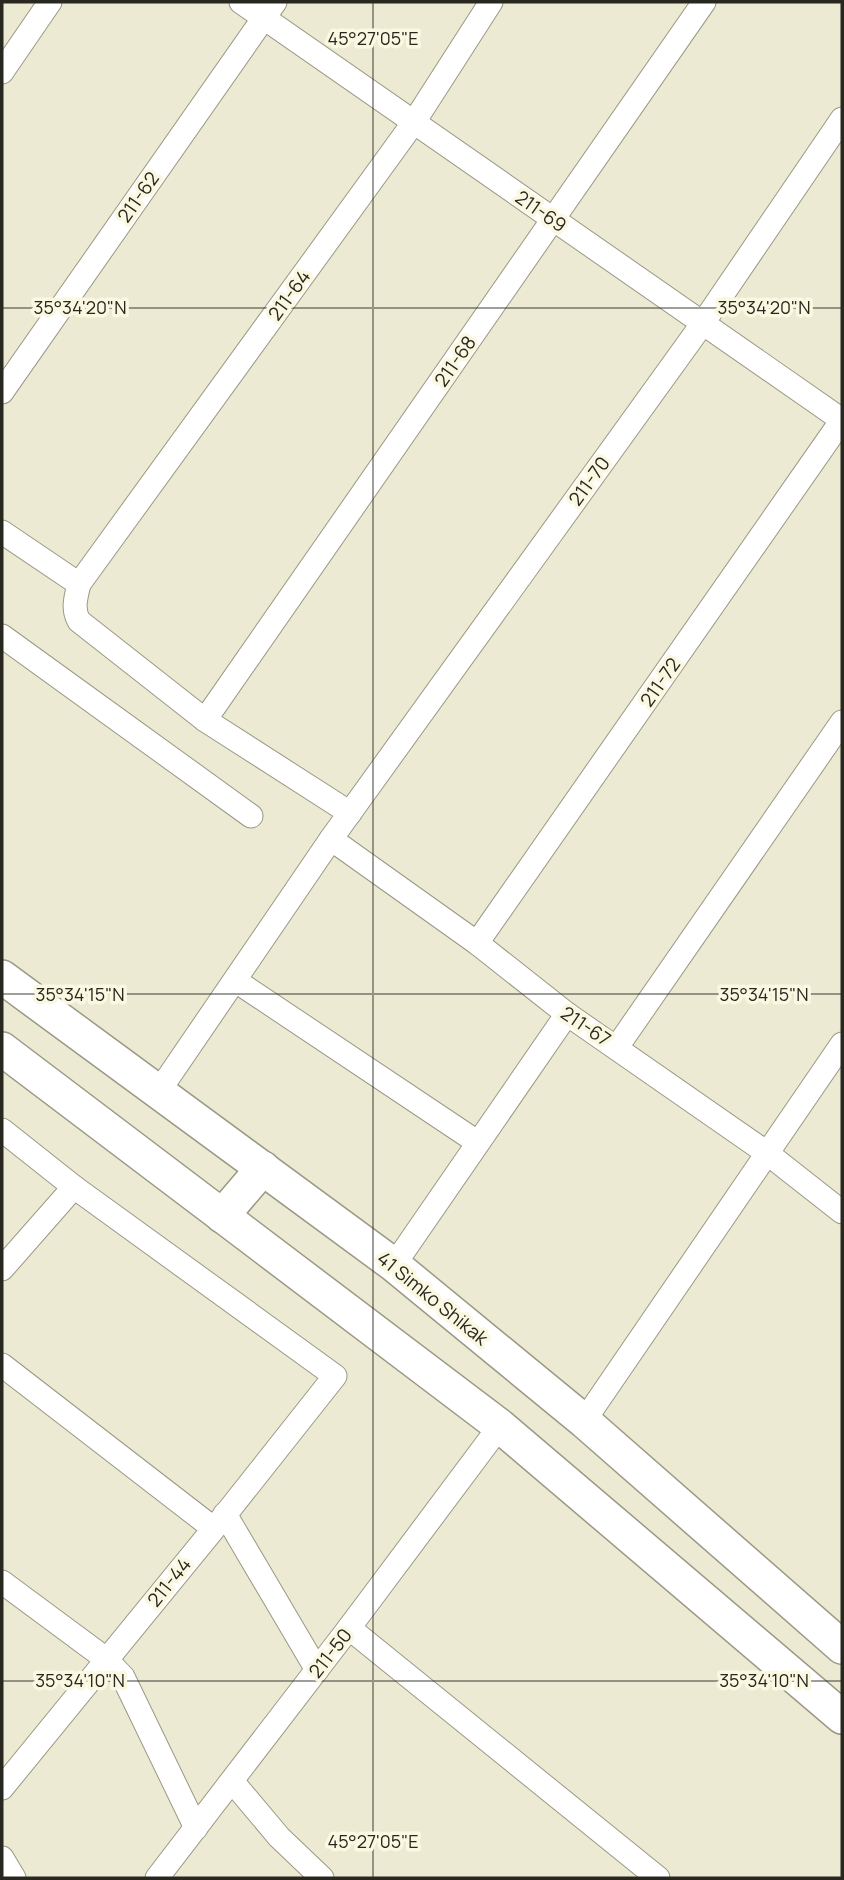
<svg xmlns="http://www.w3.org/2000/svg" width="844" height="1880" viewBox="0 0 844 1880" font-family="Manrope,sans-serif">
<style>
.lines{fill:none;stroke-linecap:round;stroke-linejoin:round}
.street-casing{stroke:#9b9884;stroke-width:25}
.secondary-casing{stroke:#9b9884;stroke-width:36}
.street{stroke:#fff;stroke-width:23}
.secondary{stroke:#fff;stroke-width:33}
.ticks{fill:none;stroke:#292820;stroke-width:2;stroke-opacity:0.45}
.labels{text-anchor:middle;dominant-baseline:central;stroke-width:7;stroke-linejoin:round;paint-order:stroke}
.street-label{font-size:19px;fill:#292820;stroke:#fbf8e1}
.ticks-label{font-size:18px;text-anchor:middle;fill:#292820;stroke:#fbf8e1;stroke-width:7;stroke-linejoin:round;paint-order:stroke}
</style>
<rect width="100%" height="100%" fill="#edead4"/>
<g class="lines">
<g class="street-casing">
<g id="street">
<path d="M241,2L842,420"/>
<path d="M2,72L50,2"/>
<path d="M2,392L275,2"/>
<path d="M2,532L79,584C76,597 72,609 79,621L205,720L350,813"/>
<path d="M79,584L414,122L491,2"/>
<path d="M2,636L251,816"/>
<path d="M205,720L704,2"/>
<path d="M331,839L477,943L567,1014L767,1153L842,1212"/>
<path d="M477,943L842,420"/>
<path d="M236,981L477,1142"/>
<path d="M617,1047L842,722"/>
<path d="M159,1091L331,839L703,323L842,119"/>
<path d="M2,1130L74,1187L335,1376L225,1515L2,1788"/>
<path d="M394,1265L567,1014"/>
<path d="M2,1269L74,1187"/>
<path d="M2,1365L213,1528"/>
<path d="M584,1421L842,1044"/>
<path d="M225,1514L317,1670"/>
<path d="M2,1582L106,1659L123,1677L196,1828"/>
<path d="M349,1628L658,1878"/>
<path d="M232,1781L279,1837L322,1878"/>
<path d="M2,1858L14,1878"/>
<path d="M157,1878L349,1628L500,1426"/>
</g>
</g>
<g class="secondary-casing">
<g id="secondary">
<path d="M2,977L394,1265L584,1421L842,1647"/>
<path d="M2,1049L500,1426L842,1717"/>
<path d="M222,1216L263,1168"/>
</g>
</g>
<use href="#street" class="street"/>
<use href="#secondary" class="secondary"/>
</g>
<path class="ticks" d="M373,2V1878M2,308H842M2,994H842M2,1681H842"/>
<g class="labels">
<g class="street-label">
<text transform="translate(138 197) rotate(-55)">211-62</text>
<text transform="translate(541 211) rotate(35)">211-69</text>
<text transform="translate(289 295) rotate(-54)">211-64</text>
<text transform="translate(455 361) rotate(-55)">211-68</text>
<text transform="translate(589 481) rotate(-54)">211-70</text>
<text transform="translate(660 682) rotate(-55)">211-72</text>
<text transform="translate(586 1026) rotate(34)">211-67</text>
<text transform="translate(433 1298) rotate(39)">41 Simko Shikak</text>
<text transform="translate(169 1582) rotate(-51)">211-44</text>
<text transform="translate(330 1653) rotate(-52)">211-50</text>
</g>
</g>
<g class="ticks-label">
<text x="373" y="45">45°27'05"E</text>
<text x="80" y="314">35°34'20"N</text>
<text x="764" y="314">35°34'20"N</text>
<text x="80" y="1001">35°34'15"N</text>
<text x="764" y="1001">35°34'15"N</text>
<text x="80" y="1687">35°34'10"N</text>
<text x="764" y="1687">35°34'10"N</text>
<text x="373" y="1848">45°27'05"E</text>
</g>
<rect width="844" height="1880" fill="none" stroke="#292820" stroke-width="7"/>
</svg>
